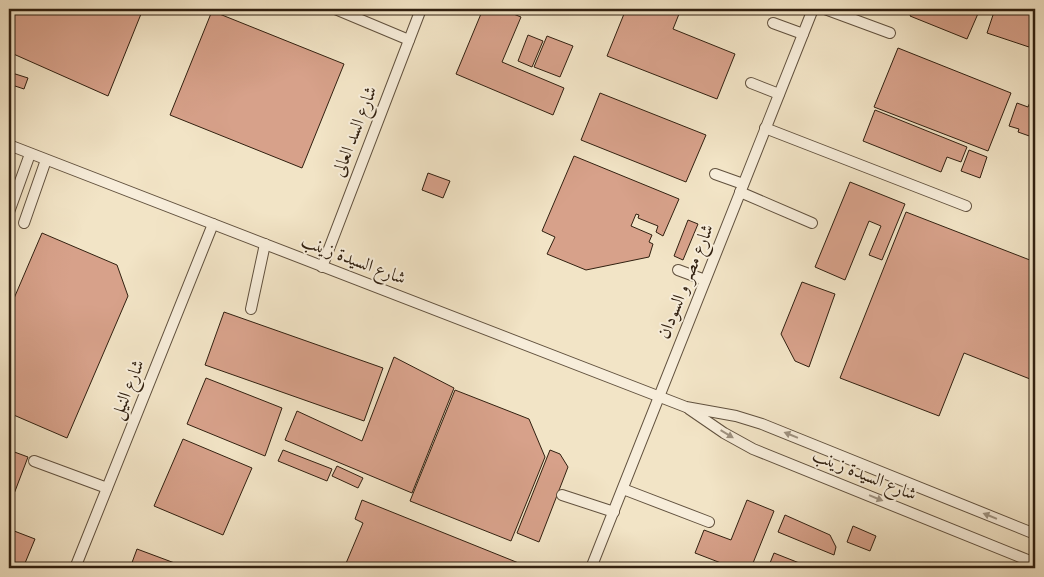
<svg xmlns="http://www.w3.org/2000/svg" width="1044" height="577" viewBox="0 0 1044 577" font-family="'Sorts Mill Goudy',Amiri,serif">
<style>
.building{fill:#d7a18a;stroke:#312010}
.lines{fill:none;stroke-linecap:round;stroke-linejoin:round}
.lane-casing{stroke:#61513e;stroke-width:12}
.lane{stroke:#f7edda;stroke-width:10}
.oneway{fill:#9e917f}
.labels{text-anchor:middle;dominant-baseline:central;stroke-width:4;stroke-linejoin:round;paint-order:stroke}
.street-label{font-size:18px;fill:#312010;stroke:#f7edda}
</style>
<rect width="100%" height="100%" fill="#f2e4c6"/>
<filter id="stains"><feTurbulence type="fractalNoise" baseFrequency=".004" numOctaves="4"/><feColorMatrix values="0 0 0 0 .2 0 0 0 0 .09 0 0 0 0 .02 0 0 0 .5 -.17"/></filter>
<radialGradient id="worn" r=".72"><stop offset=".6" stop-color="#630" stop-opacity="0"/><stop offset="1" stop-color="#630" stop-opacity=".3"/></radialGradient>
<g class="building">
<path d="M9,9H143L108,96L9,52Z"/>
<path d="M483,9H501L521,17L502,62L564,88L553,115L456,74Z"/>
<path d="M626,9H681L673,29L735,54L717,99L607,56Z"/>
<path d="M913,9H980L967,39L910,16Z"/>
<path d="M995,9H1035V49L987,33Z"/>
<path d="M212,11L344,64L302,168L170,115Z"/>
<path d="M528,35L543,41L532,67L518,61Z"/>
<path d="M547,36L573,46L560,77L534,67Z"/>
<path d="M898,48L1011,93L988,151L874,107Z"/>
<path d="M9,72L28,78L24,89L9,84Z"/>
<path d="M600,93L706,135L686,182L581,140Z"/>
<path d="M1031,100L1035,101V138L1018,132L1019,129L1009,126L1017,103L1028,107Z"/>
<path d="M875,110L967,147L961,162L947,157L941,172L863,141Z"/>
<path d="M969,150L987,157L980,178L961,171Z"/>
<path d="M574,156L679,199L663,236L656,232L658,226L638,218L639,215L636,214L631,226L652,235L649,242L653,244L649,257L586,270L547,254L555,237L542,231Z"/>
<path d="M428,173L450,181L443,198L422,190Z"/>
<path d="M850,182L905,204L882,260L869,255L881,226L869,221L845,280L815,267Z"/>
<path d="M906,212L1035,262V365L1030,379L964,353L939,416L840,378Z"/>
<path d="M688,220L698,224L683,260L674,256Z"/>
<path d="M42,233L117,265L128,296L67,438L9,413V310Z"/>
<path d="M802,282L835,294L809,367L795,361L781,334Z"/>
<path d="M224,312L383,368L364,421L205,365Z"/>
<path d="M394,357L454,388L412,493L285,440L297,411L362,441Z"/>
<path d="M206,378L282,408L265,456L187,424Z"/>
<path d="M455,390L529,419L545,457L511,541L410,501Z"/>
<path d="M183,439L252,468L223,535L154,506Z"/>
<path d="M9,450L28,457L9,507Z"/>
<path d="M283,450L332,469L327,481L278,461Z"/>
<path d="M550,450L560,454L568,467L539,542L517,533Z"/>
<path d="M337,466L363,478L358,488L332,476Z"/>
<path d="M362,500L531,568H344L363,523L355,519Z"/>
<path d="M747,500L774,511L751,568H734L695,553L704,530L731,540Z"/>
<path d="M785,515L830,535L836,547L834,555L778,532Z"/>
<path d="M853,526L876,536L870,551L847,542Z"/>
<path d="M9,529L35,539L23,568H9Z"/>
<path d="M137,549L188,568H130Z"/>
<path d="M774,553L812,568H768Z"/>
</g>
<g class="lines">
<g class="lane-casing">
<g id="lane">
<path d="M335,9L409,40"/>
<path d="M825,9L890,33"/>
<path d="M773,23L803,34"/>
<path d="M751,83L779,94"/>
<path d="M765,128L966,206"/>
<path d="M9,145L686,407L736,416L762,424L1035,534"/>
<path d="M715,174L743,184"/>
<path d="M740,192L812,223"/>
<path d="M9,212L30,154"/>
<path d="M24,223L46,160"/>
<path d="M322,267L421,9"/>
<path d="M678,270L705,280"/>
<path d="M251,309L265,244"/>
<path d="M689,409L724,433L753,449L1035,563"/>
<path d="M34,461L107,488"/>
<path d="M623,489L709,522"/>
<path d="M562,495L614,512"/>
<path d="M75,568L213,224"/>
<path d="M591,568L813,9"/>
</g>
</g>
<use href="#lane" class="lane"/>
</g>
<defs><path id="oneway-solid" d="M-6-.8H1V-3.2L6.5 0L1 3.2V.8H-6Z" transform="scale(1.25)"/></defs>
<g class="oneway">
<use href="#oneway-solid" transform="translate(727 434) rotate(31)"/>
<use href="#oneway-solid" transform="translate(791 435) rotate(-158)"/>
<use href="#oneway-solid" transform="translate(876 498) rotate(22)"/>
<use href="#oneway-solid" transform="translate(990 516) rotate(-158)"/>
</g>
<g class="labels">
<g class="street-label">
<text transform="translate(356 132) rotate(-69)">شارع السد العالى</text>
<text transform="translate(353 261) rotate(21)">شارع السيدة زينب</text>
<text transform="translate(687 282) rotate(-68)">شارع مصر و السودان</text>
<text transform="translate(129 390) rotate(-68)">شارع النيل</text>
<text transform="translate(864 476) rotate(22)">شارع السيدة زينب</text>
</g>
</g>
<rect width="1044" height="577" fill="none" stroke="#f2e4c6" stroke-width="30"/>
<rect x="10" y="10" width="1024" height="557" fill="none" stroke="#312010" stroke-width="2.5"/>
<rect x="15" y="15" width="1014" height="547" fill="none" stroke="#312010"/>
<rect width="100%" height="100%" filter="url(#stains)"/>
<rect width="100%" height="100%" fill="url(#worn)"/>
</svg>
